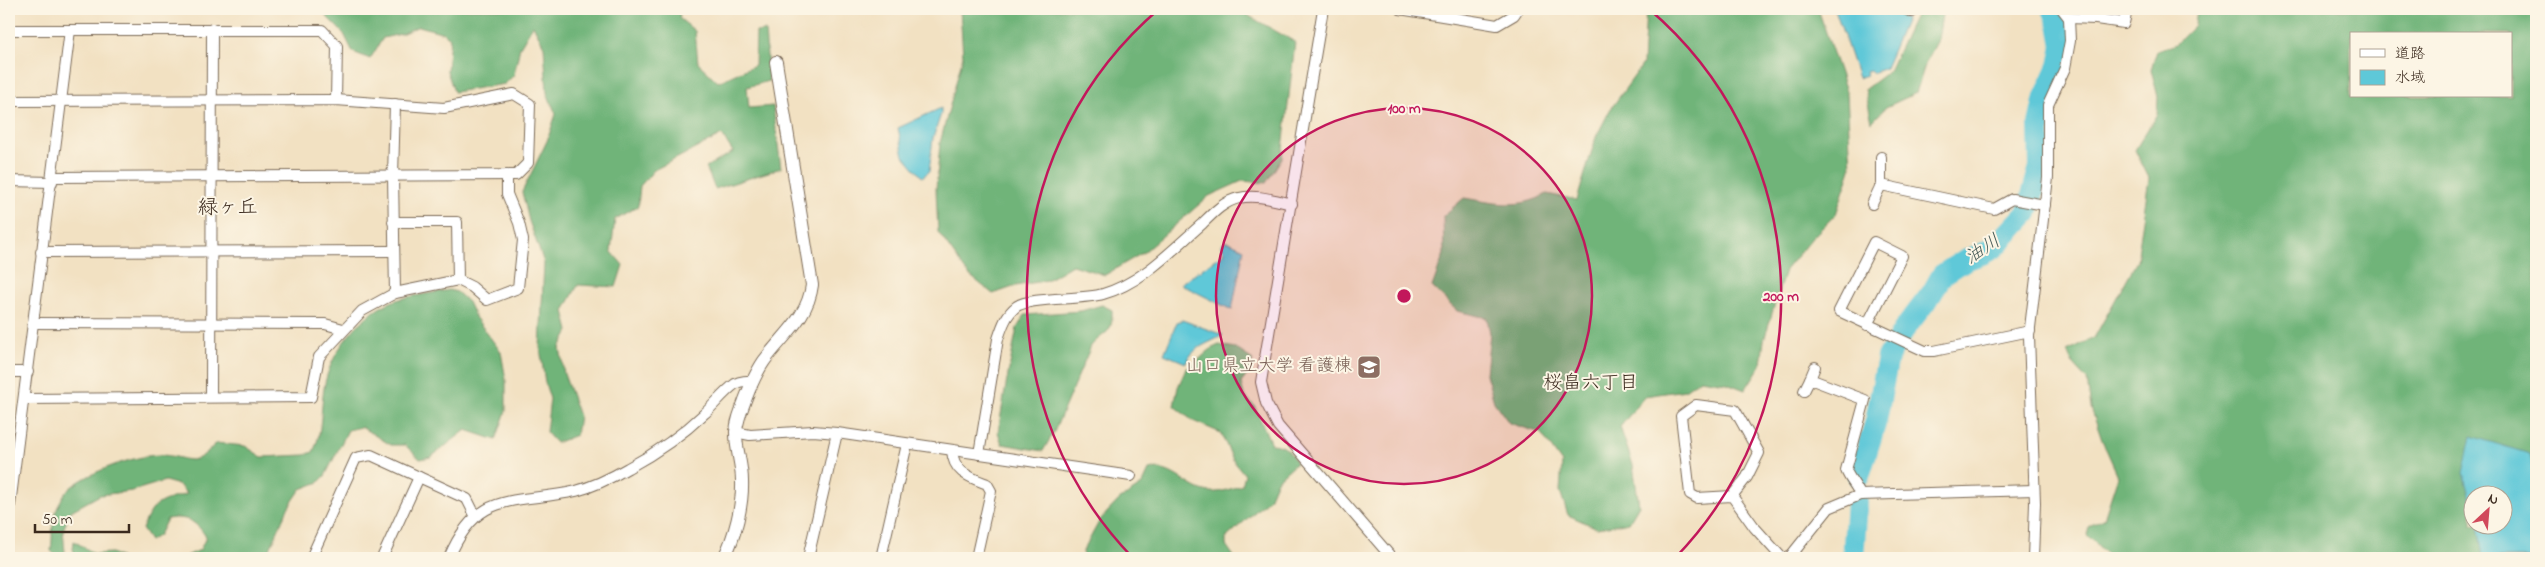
<svg xmlns="http://www.w3.org/2000/svg" width="2545" height="567" viewBox="0 0 2545 567" font-family="'Indie Flower','Klee One',sans-serif">
<style>
.forest{fill:#6fb479;stroke:#556f4c;fill-rule:evenodd}
.water{fill:#5ec8d8;stroke:#4c797b}
.lines{fill:none;stroke-linecap:round;stroke-linejoin:round}
.river{stroke:#5ec8d8;stroke-width:22}
.minor-casing{stroke:#7b6a57;stroke-width:12}
.tertiary-casing{stroke:#7b6a57;stroke-width:14}
.minor{stroke:#fff;stroke-width:10}
.tertiary{stroke:#fff;stroke-width:12}
.ring{fill:none;stroke:#c2185b;stroke-width:2.5}
.labels{text-anchor:middle;dominant-baseline:central;stroke-width:4;stroke-linejoin:round;paint-order:stroke}
.education-label{font-size:18px;fill:#785e54;stroke:#fcf5e5;text-anchor:end}
.water-label{font-size:19px;font-style:italic;fill:#465956;stroke:#fcf5e5}
.neighbourhood-label{font-size:19px;fill:#3b2a1e;stroke:#fcf5e5}
.quarter-label{font-size:20px;fill:#3b2a1e;stroke:#fcf5e5}
.centre{fill:#c2185b;stroke:#fcf5e5;stroke-width:2.5}
.ring-label{font-size:15px;text-anchor:middle;font-weight:bold;fill:#c2185b;stroke:#fcf5e5;stroke-width:4;stroke-linejoin:round;paint-order:stroke}
</style>
<rect width="100%" height="100%" fill="#fcf5e5"/>
<filter id="ink" filterUnits="userSpaceOnUse"><feTurbulence type="fractalNoise" baseFrequency=".02" numOctaves="2"/><feDisplacementMap in="SourceGraphic" scale="10" xChannelSelector="R" yChannelSelector="G"/><feConvolveMatrix kernelMatrix="1 2 1 2 8 2 1 2 1" color-interpolation-filters="sRGB"/></filter>
<filter id="wash" filterUnits="userSpaceOnUse"><feTurbulence type="fractalNoise" baseFrequency=".0096" numOctaves="4" result="noise"/><feDisplacementMap in="SourceGraphic" scale="20" xChannelSelector="R" yChannelSelector="G"/><feGaussianBlur stdDeviation="1.12" result="paint"/><feColorMatrix in="noise" values="0 0 0 0 0 0 0 0 0 0 0 0 0 0 0 0 0 1.4 0 .05"/><feComposite in="paint" operator="in"/></filter>
<g filter="url(#wash)">
<rect width="100%" height="100%" fill="#f2e1c2"/>
<g class="forest">
<path d="M314,9H681L679,18L695,31L698,63L718,82L755,65L756,32L765,31L769,81L747,87L749,108L773,106L781,168L715,189L706,167L733,152L722,135L654,170L640,186L638,206L615,219L611,251L623,265L616,287L578,285L564,311L569,331L560,347L564,374L579,416L576,435L556,443L546,432L550,399L545,383L540,347L544,263L529,221L522,192L547,141L556,114L547,93L544,46L533,25L520,47L514,75L505,84L454,92L447,71L450,38L444,33L419,26L401,34L383,38L370,59L353,52L344,34L322,12Z"/>
<path d="M960,9H1244L1249,16L1295,42L1282,158L1266,183L1242,181L1209,196L1144,252L1105,275L1072,265L1047,280L1016,286L993,294L968,274L938,232L936,189L940,143L963,56Z"/>
<path d="M1646,9H1818L1847,94L1851,169L1836,214L1811,239L1785,270L1764,340L1761,365L1745,390L1727,383L1700,379L1685,390L1645,396L1620,427L1633,465L1639,505L1629,522L1597,528L1568,515L1560,491L1562,463L1541,433L1509,423L1494,402L1486,374L1490,333L1487,318L1457,311L1432,287L1444,254L1443,216L1464,198C1495,203 1518,210 1547,194L1577,200L1596,137L1610,110L1643,64Z"/>
<path d="M1918,9H1943L1938,40L1926,62L1916,93L1886,107L1872,122L1865,89L1889,71Z"/>
<path d="M2197,9H2536V558H2111L2087,535L2089,526L2104,519L2118,476L2102,440L2091,408L2087,380L2073,365L2067,351L2094,338L2137,261L2149,178L2135,150L2157,114L2158,97L2151,69L2157,51L2176,44L2195,25ZM2351,34H2511V96H2351ZM2472,494H2502V524H2472Z"/>
<path d="M449,290L457,292L468,302L475,317L501,352L506,380V411L496,440L466,430L431,457L420,459L405,445H391L361,427L348,430L325,476L319,482L301,489L288,508L266,558H182L200,550L206,537C196,520 185,516 167,519L159,535L150,541L142,529C154,501 159,502 187,494L179,485L165,481L132,491L100,495L71,511L63,530L65,552L62,558H58L51,551C53,538 51,520 57,509C59,504 62,497 66,492C82,474 137,454 162,455C191,457 192,470 216,443L245,446L262,457L305,455L313,452C323,433 320,409 324,388C330,351 363,309 400,299C416,295 433,293 449,290Z"/>
<path d="M1102,305L1112,310C1113,336 1105,330 1091,346L1054,432L1043,451L1002,444L998,432L1006,385L1017,328L1025,315L1081,311Z"/>
<path d="M1219,345L1235,348L1253,360L1248,374L1241,383L1244,395L1254,405L1271,444C1285,445 1290,450 1296,463L1277,480L1269,499L1226,538V545L1235,558H1084L1083,551L1100,520L1119,500L1142,485L1149,470C1173,464 1189,491 1211,492C1221,493 1233,488 1242,485L1245,475L1233,460L1221,433L1193,421L1174,406L1178,387L1186,369C1200,362 1204,351 1219,345Z"/>
<path d="M74,541L95,554L112,553L122,558H76L73,549Z"/>
</g>
<g class="water">
<path d="M1835,9H1887L1906,19L1885,68L1873,73L1870,70L1866,71L1867,75L1858,78Z"/>
<path d="M941,108V114L933,138L929,172L922,177L904,156L898,128Z"/>
<path d="M1227,241L1244,249L1232,310L1180,284L1225,253L1221,244Z"/>
<path d="M1182,320L1223,335C1209,344 1193,346 1186,363L1164,354L1177,322Z"/>
<path d="M2471,436L2530,454L2536,478V558H2483L2478,525L2502,524V494H2472V506L2463,473Z"/>
</g>
<g class="lines">
<g class="river">
<path d="M1859,476L1876,421L1888,357L1903,331L1932,293L1942,275L1965,260L1982,254L1995,247L2027,213L2040,167L2039,124L2045,97L2059,66L2063,46L2059,23L2053,9"/>
<path d="M1853,558L1857,502"/>
</g>
</g>
</g>
<g filter="url(#ink)">
<g class="lines">
<g class="minor-casing">
<g id="minor">
<path d="M1323,9L1261,382L1266,403L1278,426L1392,558"/>
<path d="M1400,9L1497,25L1514,15L1518,9"/>
<path d="M1905,9L1912,12"/>
<path d="M2069,18L2096,19L2124,23L2127,9"/>
<path d="M9,30H322L337,46L336,100"/>
<path d="M9,101L336,100L444,108L514,94L530,104L528,163L516,175L52,177"/>
<path d="M395,104L393,176L395,293"/>
<path d="M1881,157V185L1994,209L2012,199L2045,205"/>
<path d="M9,181L52,182"/>
<path d="M1872,204L1881,185"/>
<path d="M393,222H457L458,280"/>
<path d="M41,252L393,251"/>
<path d="M33,323L325,324L343,329"/>
<path d="M1867,325L1902,256L1874,242L1839,311L1925,351H1934L2030,331"/>
<path d="M1815,367L1810,379L1865,400L1846,470C1849,479 1857,486 1860,495"/>
<path d="M9,372H28"/>
<path d="M1804,391L1810,379"/>
<path d="M211,397L212,29"/>
<path d="M25,399L311,397L319,357L362,311L395,293L458,280L472,287L487,300L518,288L523,240L519,223L507,194V175"/>
<path d="M735,432L750,435L813,431L837,433L1131,476"/>
<path d="M952,450C953,472 969,477 987,484L991,491L976,558"/>
<path d="M979,454L998,339C1002,327 1006,314 1017,306C1030,297 1083,300 1103,294C1142,283 1172,250 1202,224C1212,214 1224,201 1239,198C1256,194 1274,200 1292,204"/>
<path d="M1732,496L1747,477L1759,453L1735,410L1696,405L1681,416L1690,494L1697,498L1732,496L1755,528L1782,558"/>
<path d="M9,513L70,30"/>
<path d="M311,558L356,458L371,455L467,499L475,515"/>
<path d="M382,558L419,477"/>
<path d="M449,558C478,488 515,505 576,491C595,486 611,478 628,468C656,453 682,435 705,413C715,404 724,392 735,384C740,381 748,380 753,382"/>
<path d="M808,558L837,433"/>
<path d="M881,558L907,444"/>
<path d="M1789,558L1829,508L1860,495L2034,490"/>
<path d="M2033,558L2035,503L2029,336L2048,178V105L2065,68L2070,41L2069,18L2062,9"/>
</g>
</g>
<g class="tertiary-casing">
<path id="tertiary" d="M724,558C735,536 743,505 742,481C742,458 731,440 739,417C745,399 753,377 764,361C782,336 808,318 812,285L776,62"/>
</g>
<use href="#minor" class="minor"/>
<use href="#tertiary" class="tertiary"/>
</g>
</g>
<circle cx="1404" cy="296" r="188" fill="#c2185b" fill-opacity=".12"/>
<g class="ring">
<circle cx="1404" cy="296" r="188"/>
<path d="M1133 558A377 377 0 0 1 1159 9M1649 9A377 377 0 0 1 1675 558"/>
</g>
<defs>
<g id="university-square" transform="scale(1.25)"><rect x="-9" y="-9" width="18" height="18" rx="4" fill="#8d6e63" stroke="#fcf5e5"/><path d="M0-5L7-2L0 1L-7-2ZM-4 1L0 2.5L4 1V4Q0 6-4 4Z" fill="#fff"/></g>
</defs>
<g fill-rule="evenodd">
<use href="#university-square" x="1369" y="367"/>
</g>
<g class="labels">
<g class="education-label">
<text x="1352" y="367">山口県立大学 看護棟</text>
</g>
<g class="water-label">
<text transform="translate(1983 250) rotate(-33)">油川</text>
</g>
<g class="neighbourhood-label">
<text x="1591" y="383">桜畠六丁目</text>
</g>
<g class="quarter-label">
<text x="228" y="208">緑ヶ丘</text>
</g>
</g>
<circle cx="1404" cy="296" r="8" class="centre"/>
<g class="ring-label">
<text x="1404" y="113">100 m</text>
<text x="1781" y="301">200 m</text>
</g>
<rect width="2545" height="567" fill="none" stroke="#fcf5e5" stroke-width="30"/>
<rect x="2350" y="32" width="162" height="65" fill="#fcf5e5" stroke="#afa495"/>
<rect x="2360" y="49" width="25" height="8" fill="#ffffff" stroke="#afa495"/>
<text x="2395" y="58" font-size="15" fill="#3b2a1e">道路</text>
<rect x="2360" y="70" width="25" height="15" fill="#5ec8d8" stroke="#afa495"/>
<text x="2395" y="82" font-size="15" fill="#3b2a1e">水域</text>
<g transform="translate(2488 510) rotate(26)"><circle r="24" fill="#fcf5e5" stroke="#afa495"/>
<path d="M0-4L9 19L0 12L-9 19Z" fill="#d1495b"/>
<text y="-8" font-size="14" font-weight="bold" text-anchor="middle" fill="#3b2a1e">N</text>
</g>
<path d="M35 524v8h94v-8" fill="none" stroke="#3b2a1e" stroke-width="2.5"/>
<text x="42" y="524" font-size="15" fill="#3b2a1e" stroke="#fcf5e5" stroke-width="4" paint-order="stroke">50 m</text>
</svg>
